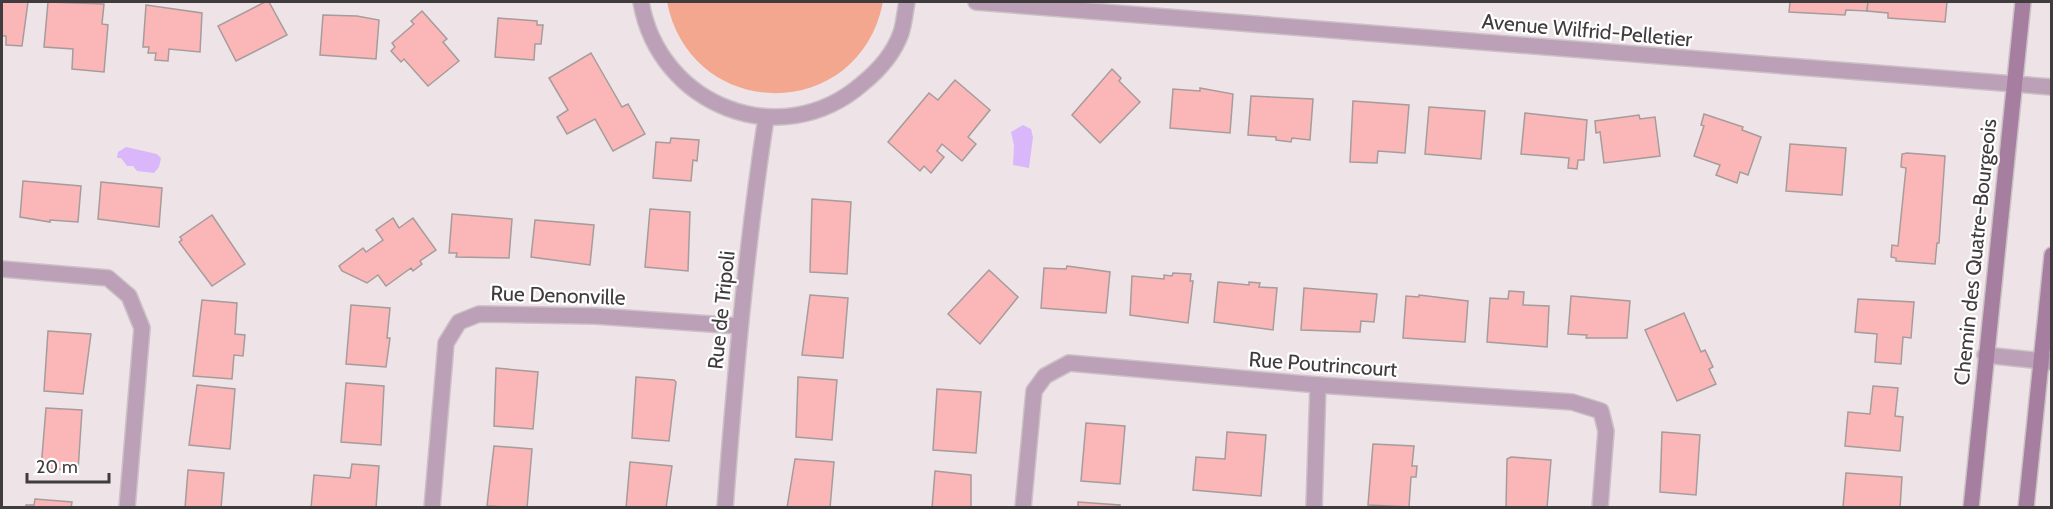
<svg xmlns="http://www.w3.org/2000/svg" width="2053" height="509" viewBox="0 0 2053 509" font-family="Cabin,sans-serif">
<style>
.green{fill:#f2a78e}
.water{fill:#dab7fb}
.building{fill:#fbb6b8;stroke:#a69c9c;stroke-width:1.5}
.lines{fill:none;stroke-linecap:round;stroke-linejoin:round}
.minor-casing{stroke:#cbc2c5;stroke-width:18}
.secondary-casing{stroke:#cbc2c5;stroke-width:18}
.minor{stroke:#bba0b8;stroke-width:15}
.secondary{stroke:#a57ea0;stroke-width:15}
.labels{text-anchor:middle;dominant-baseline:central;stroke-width:4.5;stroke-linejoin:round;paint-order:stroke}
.street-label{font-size:21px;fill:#403c3d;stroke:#fff}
</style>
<rect width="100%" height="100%" fill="#eee4e7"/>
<path class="green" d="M667,2H883C859,124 691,123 667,2Z"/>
<g class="water">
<path d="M1023,125L1031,129L1033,137L1029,168L1013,165L1014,145L1011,132Z"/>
<path d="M126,147L157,154L161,158L159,167L154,173L137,171L133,166H127L121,158H117L118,152Z"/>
</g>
<g class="building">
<path d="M2,2H28L22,46L6,45V36H2Z"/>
<path d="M48,2L104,4L102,24L108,25L104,72L72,69L73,49L44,47Z"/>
<path d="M265,2H269L287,35L236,61L218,26Z"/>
<path d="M1790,2H1868L1867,11L1846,10L1845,15L1789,12Z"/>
<path d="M1868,2H1947L1945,22L1888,18V13L1867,11Z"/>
<path d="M146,5L202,13L200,52L169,49L168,61L155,60L156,53H148L149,47H143Z"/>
<path d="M422,11L447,39L443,42L459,61L428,86L404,59L401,62L391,51L395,47L392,43L414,24L411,21Z"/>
<path d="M323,15L357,16L379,20L376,59L320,55Z"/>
<path d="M498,18L537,21V25H543L541,44H535L534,60L495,57Z"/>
<path d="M591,53L622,107L628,104L645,134L613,151L595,119L567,134L557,117L568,110L549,78Z"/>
<path d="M1112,69L1121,78L1119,81L1140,102L1100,143L1072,115Z"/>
<path d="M955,80L990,110L968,137L976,144L962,161L942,144L937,151L944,157L931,173L924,166L920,171L888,142L929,93L938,100Z"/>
<path d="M1200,88L1233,94L1230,133L1170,128L1173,89L1200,91Z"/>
<path d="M1251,96L1313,99L1310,140L1292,138L1291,142L1276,140V137L1248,135Z"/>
<path d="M1353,101L1409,105L1405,153L1378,151L1377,163L1350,162Z"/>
<path d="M1429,107L1485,111L1481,159L1425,154Z"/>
<path d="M1525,113L1587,120L1584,160H1578L1577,169L1568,168L1569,158L1521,154Z"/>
<path d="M1704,114L1743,127L1742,130L1761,137L1748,175L1740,172L1737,183L1716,175L1720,165L1694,156L1704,126L1701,125Z"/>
<path d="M1639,115L1640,119L1655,117L1660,156L1604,163L1600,132L1596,133L1595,121Z"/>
<path d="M671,138L699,140L697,161L693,160L691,181L653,178L656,142L670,143Z"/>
<path d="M1790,144L1846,148L1842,195L1786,191Z"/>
<path d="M1907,153L1945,156L1939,243H1937L1935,264L1896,261V258L1891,257L1892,245L1898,246L1906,168L1901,167L1902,154Z"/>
<path d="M23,181L81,186L78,222L50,220V222L20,217Z"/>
<path d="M101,182L162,188L159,227L98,219Z"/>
<path d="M812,199L851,202L847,274L810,272Z"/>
<path d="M650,209L690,212L688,271L645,267Z"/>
<path d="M452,214L512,219L509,258L456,257L457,253H449Z"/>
<path d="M212,215L245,264L212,286L179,242L182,240L180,237Z"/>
<path d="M393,218L399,228L413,218L436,250L420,261L422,264L413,271L411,268L386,286L378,275L367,283L342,271L339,266L363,248L366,252L383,240L376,230Z"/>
<path d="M535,220L594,225L590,265L531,257Z"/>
<path d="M1067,266L1110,272L1106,313L1041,308L1044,268L1066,269Z"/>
<path d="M989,270L1018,297L980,344L948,314Z"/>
<path d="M1173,273L1191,274L1190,281H1193L1188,323L1130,315L1132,276L1164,279V275L1172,276Z"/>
<path d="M1218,282L1249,285V282L1260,283L1259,287L1277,288L1273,330L1214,322Z"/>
<path d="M1304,288L1377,294L1374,322L1361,321L1360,332L1301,330Z"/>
<path d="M1509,291L1524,292L1523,305L1549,306L1547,347L1487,342L1490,298L1508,299Z"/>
<path d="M810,295L848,298L843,358L802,355Z"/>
<path d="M1419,295L1468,301L1465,342L1403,338L1406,296L1419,297Z"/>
<path d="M1571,296L1630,301L1627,338H1586L1587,335L1568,334Z"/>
<path d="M1858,299L1914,302L1911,338L1903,337L1901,364L1875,362L1877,334L1855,332Z"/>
<path d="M202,300L237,303L235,334L245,335L243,356L234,355L232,379L193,376Z"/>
<path d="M351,305L390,308L387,338H390L386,367L346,364Z"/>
<path d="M1684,313L1701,352L1705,350L1713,367L1709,369L1716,384L1677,401L1645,330Z"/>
<path d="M48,331L91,334L83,394L44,391Z"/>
<path d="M496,368L538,372L533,429L494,426Z"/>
<path d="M636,377L674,380L676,382L669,441L632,438Z"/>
<path d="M798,377L837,380L832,440L796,437Z"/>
<path d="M346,383L384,386L381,445L341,442Z"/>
<path d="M197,385L235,389L230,449L189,445Z"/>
<path d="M1873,386L1898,388L1895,416L1903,417L1900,451L1845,446L1848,412L1870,414Z"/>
<path d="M937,389L981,392L976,453L933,450Z"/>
<path d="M46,408L82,410L78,471L41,468Z"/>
<path d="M1086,423L1125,426L1120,484L1081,481Z"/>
<path d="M1227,432L1266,435L1261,496L1193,490L1196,457L1225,459Z"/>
<path d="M1662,432L1700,435L1696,495L1660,492Z"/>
<path d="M1373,444L1414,446L1412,466H1417L1416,477H1411L1409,507L1368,505Z"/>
<path d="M494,446L532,449L527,508L487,506Z"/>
<path d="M1511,457L1551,460L1547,508H1506L1507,459Z"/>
<path d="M795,459L834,462L830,508H787Z"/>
<path d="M630,462L672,466L666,508H626Z"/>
<path d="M352,464L379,466L376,508H311L314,475L350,478Z"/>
<path d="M188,470L224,473L221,508H185Z"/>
<path d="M935,471L971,475V508H932Z"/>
<path d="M1846,473L1902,477L1900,508L1843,507Z"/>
<path d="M35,499L72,502L71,508H26V505H34Z"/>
<path d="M1078,502L1120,505V508H1078Z"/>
</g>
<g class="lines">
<g class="minor-casing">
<g id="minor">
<path d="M641,2C659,106 781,154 862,84C878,71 894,53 901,33C904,24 905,12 907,2"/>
<path d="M976,2L2052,87"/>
<path d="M2,269L108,278L129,296L142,328L127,508"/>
<path d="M1985,355L2052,362"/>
<path d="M432,508L446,343L459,322L479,314L595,316L740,326"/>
<path d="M725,508C735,377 746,247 766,118"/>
<path d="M1023,508L1034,391L1045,376L1069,363L1318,385L1572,402L1601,411L1606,431L1600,508"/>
<path d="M1314,508L1318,385"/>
</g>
</g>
<g class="secondary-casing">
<g id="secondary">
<path d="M1971,508L2023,2"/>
<path d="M2026,508L2052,255"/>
</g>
</g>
<use href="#minor" class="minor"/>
<use href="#secondary" class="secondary"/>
</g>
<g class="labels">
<g class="street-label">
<text transform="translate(1587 30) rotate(5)">Avenue Wilfrid-Pelletier</text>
<text transform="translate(1975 252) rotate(-84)">Chemin des Quatre-Bourgeois</text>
<text transform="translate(558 295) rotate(2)">Rue Denonville</text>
<text transform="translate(721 310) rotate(-84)">Rue de Tripoli</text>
<text transform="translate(1323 364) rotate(4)">Rue Poutrincourt</text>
</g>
</g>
<rect width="2053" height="509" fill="none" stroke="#403c3d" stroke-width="6"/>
<path d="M27 473v9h82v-9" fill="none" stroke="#403c3d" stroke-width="3"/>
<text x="36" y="473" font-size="18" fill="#403c3d" stroke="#ffffff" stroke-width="4.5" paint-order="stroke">20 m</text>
</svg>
